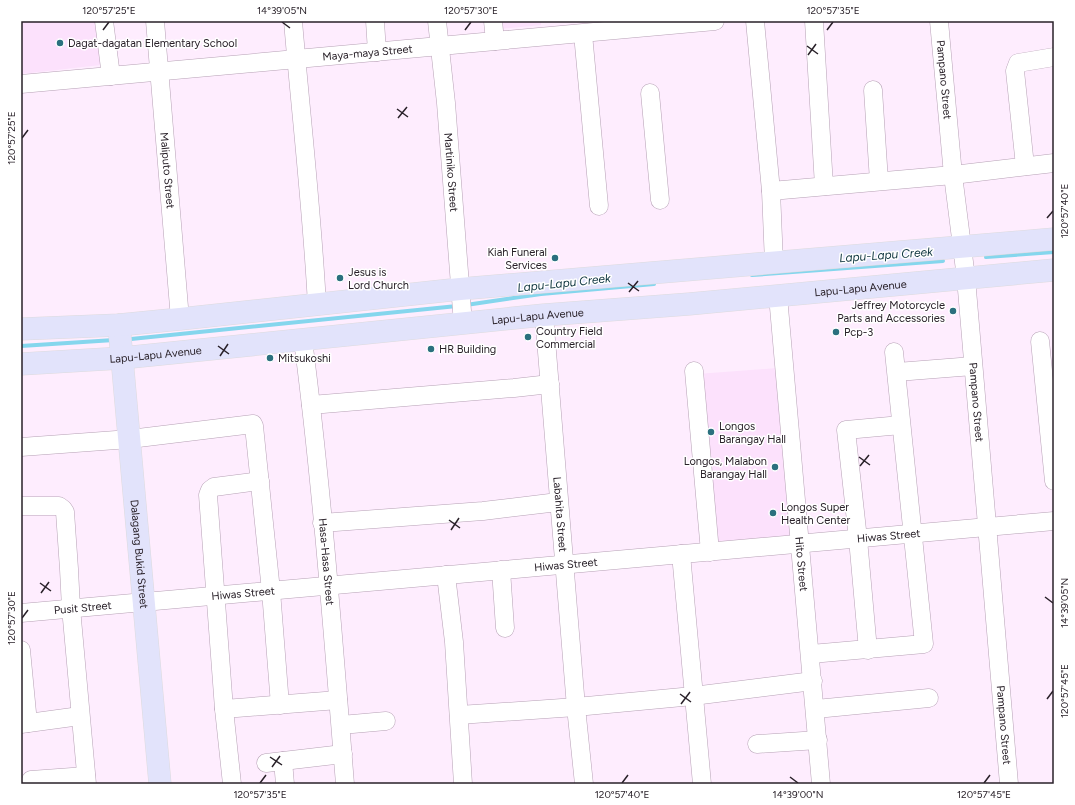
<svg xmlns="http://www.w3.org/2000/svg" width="1075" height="805" viewBox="0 0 1075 805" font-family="Figtree,sans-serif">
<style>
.built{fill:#fce1fc}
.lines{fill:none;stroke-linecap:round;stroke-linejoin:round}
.stream{stroke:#85d6ed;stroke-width:4}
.minor-casing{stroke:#b6a1b5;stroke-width:19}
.major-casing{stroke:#dddbdd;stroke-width:23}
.minor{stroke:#fff;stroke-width:18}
.major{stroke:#e2e3fb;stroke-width:22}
.ticks{fill:none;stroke:#292129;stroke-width:1.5}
.poi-dot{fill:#2a707e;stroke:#fff;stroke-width:1.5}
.labels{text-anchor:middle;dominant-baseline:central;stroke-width:3;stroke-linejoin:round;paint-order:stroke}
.poi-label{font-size:11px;fill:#292129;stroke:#fff;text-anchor:start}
.street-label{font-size:11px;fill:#292129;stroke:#fff}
.water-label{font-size:12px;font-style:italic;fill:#0d343e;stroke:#fff}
.neatline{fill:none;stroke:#292129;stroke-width:1.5}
.ticks-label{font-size:10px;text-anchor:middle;fill:#292129}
</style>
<rect width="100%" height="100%" fill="#feedfe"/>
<g class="built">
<path d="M21,21H97L101,65L21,74Z"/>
<path d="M498,21H541V25L499,29Z"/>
<path d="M777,368L791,536L711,545L697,374Z"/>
</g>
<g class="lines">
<g class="stream">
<path d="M986,257L1054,252"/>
<path d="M752,275L943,261"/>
<path d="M466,305L541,294L654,284"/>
<path d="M131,339L457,306"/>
<path d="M21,346L114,340"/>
</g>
<g class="minor-casing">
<g id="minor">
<path d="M104,21L111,76"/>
<path id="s1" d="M155,21L180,319"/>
<path d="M293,21C301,116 312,210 317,305"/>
<path d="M375,21L377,52"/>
<path id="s2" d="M437,21L446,103L463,324"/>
<path d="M493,21L495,41"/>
<path d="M755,21L771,191L774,263"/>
<path d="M814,21L824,186"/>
<path id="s3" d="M939,21L953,175L966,278L1009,784"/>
<path d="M583,34L599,206"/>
<path id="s4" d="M21,84L715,21"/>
<path d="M873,90L879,181"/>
<path d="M650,93L660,200"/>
<path d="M1025,166L1015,71L1018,63L1054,57"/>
<path d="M771,191L953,175L1054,163"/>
<path id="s5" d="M778,296L821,784"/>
<path id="s6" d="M544,315L576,707L584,784"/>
<path id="s7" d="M303,340C322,487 333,636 345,784"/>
<path d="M1040,341L1054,481"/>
<path d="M694,371L710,552"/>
<path d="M897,372L973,366"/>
<path d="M311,405L514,388L550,384"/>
<path d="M21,447L130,439L253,424L254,426L271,591L280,705"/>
<path d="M21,506H59L63,509L65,512L69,569L71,608L87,784"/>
<path d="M322,523L483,511L558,502"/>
<path d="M681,554L702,784"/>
<path d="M501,570L505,628"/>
<path d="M446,575L454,642L463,784"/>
<path id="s8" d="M21,613L1054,521"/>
<path d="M21,650L28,723"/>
<path d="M868,650L858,539L846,430L901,425"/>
<path d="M811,654L924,644L894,352"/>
<path d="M224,709L338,700"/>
<path d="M816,709L929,698"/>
<path d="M459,715L576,707L693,696L813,681"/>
<path d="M21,724L80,716"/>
<path d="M341,725L386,721"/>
<path d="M757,744L818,740"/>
<path d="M283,761L285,784"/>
<path d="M266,763L343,754"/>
<path d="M32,784L31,780L86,776"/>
<path d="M232,784L224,709L208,495L210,490L214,487L260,481"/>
</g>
</g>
<g class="major-casing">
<g id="major">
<path id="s9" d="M119,325L160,784"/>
<path d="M21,329L119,325L180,319L460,289L1054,239"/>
<path id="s10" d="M21,364L122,358L544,315L689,304L1054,270"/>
</g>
</g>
<use href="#minor" class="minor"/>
<use href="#major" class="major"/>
</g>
<path class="ticks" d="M282,22L290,28M103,30L109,22M465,30L471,22M827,30L833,22M807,46L818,54M808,55L816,44M397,109L408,117M398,118L407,107M22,138L28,130M1047,218L1053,211M628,283L639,291M629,292L638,281M218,346L229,354M220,356L228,344M859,457L870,465M860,466L869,455M449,520L460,528M451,530L459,518M40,583L51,591M41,593L49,582M1045,597L1053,603M22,618L28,610M680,694L691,702M1047,699L1053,691M681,704L690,692M270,757L282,765M272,767L280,756M790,777L798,783M260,783L266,775M622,783L628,775M984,783L990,775"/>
<g class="poi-dot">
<circle cx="60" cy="43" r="4"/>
<circle cx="555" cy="258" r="4"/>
<circle cx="340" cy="278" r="4"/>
<circle cx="953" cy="311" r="4"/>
<circle cx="836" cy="332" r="4"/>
<circle cx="528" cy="337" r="4"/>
<circle cx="431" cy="349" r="4"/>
<circle cx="270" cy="358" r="4"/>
<circle cx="711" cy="432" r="4"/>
<circle cx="775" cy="467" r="4"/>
<circle cx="773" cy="513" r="4"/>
</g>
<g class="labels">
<g class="poi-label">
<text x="68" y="43">Dagat-dagatan Elementary School</text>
<text x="547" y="252" text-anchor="end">Kiah Funeral<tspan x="547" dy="13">Services</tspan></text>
<text x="348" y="272">Jesus is<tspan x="348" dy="13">Lord Church</tspan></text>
<text x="945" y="305" text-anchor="end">Jeffrey Motorcycle<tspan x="945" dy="13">Parts and Accessories</tspan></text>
<text x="536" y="331">Country Field<tspan x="536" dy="13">Commercial</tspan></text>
<text x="844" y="332">Pcp-3</text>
<text x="439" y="349">HR Building</text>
<text x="278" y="358">Mitsukoshi</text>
<text x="719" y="426">Longos<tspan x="719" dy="13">Barangay Hall</tspan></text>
<text x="767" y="461" text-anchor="end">Longos, Malabon<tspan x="767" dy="13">Barangay Hall</tspan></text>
<text x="781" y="507">Longos Super<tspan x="781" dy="13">Health Center</tspan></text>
</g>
<g class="street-label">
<text stroke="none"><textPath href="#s4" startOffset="348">Maya-maya Street</textPath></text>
<text stroke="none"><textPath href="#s3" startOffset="59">Pampano Street</textPath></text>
<text stroke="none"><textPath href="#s1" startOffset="150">Maliputo Street</textPath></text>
<text stroke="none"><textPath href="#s2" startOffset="152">Martiniko Street</textPath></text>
<text stroke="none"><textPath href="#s10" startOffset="843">Lapu-Lapu Avenue</textPath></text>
<text stroke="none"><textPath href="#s10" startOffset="519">Lapu-Lapu Avenue</textPath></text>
<text stroke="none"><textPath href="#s10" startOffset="135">Lapu-Lapu Avenue</textPath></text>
<text stroke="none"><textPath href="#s3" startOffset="383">Pampano Street</textPath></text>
<text stroke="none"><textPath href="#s6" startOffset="200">Labahita Street</textPath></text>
<text stroke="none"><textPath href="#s8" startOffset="871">Hiwas Street</textPath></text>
<text stroke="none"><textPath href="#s9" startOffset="230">Dalagang Bukid Street</textPath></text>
<text stroke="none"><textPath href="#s7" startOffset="223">Hasa-Hasa Street</textPath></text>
<text stroke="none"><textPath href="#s5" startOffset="269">Hito Street</textPath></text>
<text stroke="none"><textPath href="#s8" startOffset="547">Hiwas Street</textPath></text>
<text stroke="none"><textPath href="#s8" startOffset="223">Hiwas Street</textPath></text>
<text stroke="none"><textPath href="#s8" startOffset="62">Pusit Street</textPath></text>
<text stroke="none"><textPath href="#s3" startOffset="707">Pampano Street</textPath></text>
</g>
<g class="water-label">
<text transform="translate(886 255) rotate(-4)">Lapu-Lapu Creek</text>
<text transform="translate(564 283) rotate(-6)">Lapu-Lapu Creek</text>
</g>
</g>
<rect width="1075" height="805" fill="none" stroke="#ffffff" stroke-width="44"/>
<rect x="22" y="22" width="1031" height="761" class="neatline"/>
<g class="ticks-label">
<text x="109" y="14">120°57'25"E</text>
<text x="282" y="14">14°39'05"N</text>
<text x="471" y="14">120°57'30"E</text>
<text x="833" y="14">120°57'35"E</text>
<text transform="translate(11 138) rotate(-90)" y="4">120°57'25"E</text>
<text transform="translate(1064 211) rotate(-90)" y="4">120°57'40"E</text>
<text transform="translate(1064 603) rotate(-90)" y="4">14°39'05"N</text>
<text transform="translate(11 618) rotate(-90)" y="4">120°57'30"E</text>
<text transform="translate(1064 691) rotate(-90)" y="4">120°57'45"E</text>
<text x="260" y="798">120°57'35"E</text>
<text x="622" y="798">120°57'40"E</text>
<text x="798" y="798">14°39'00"N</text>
<text x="984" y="798">120°57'45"E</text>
</g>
</svg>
